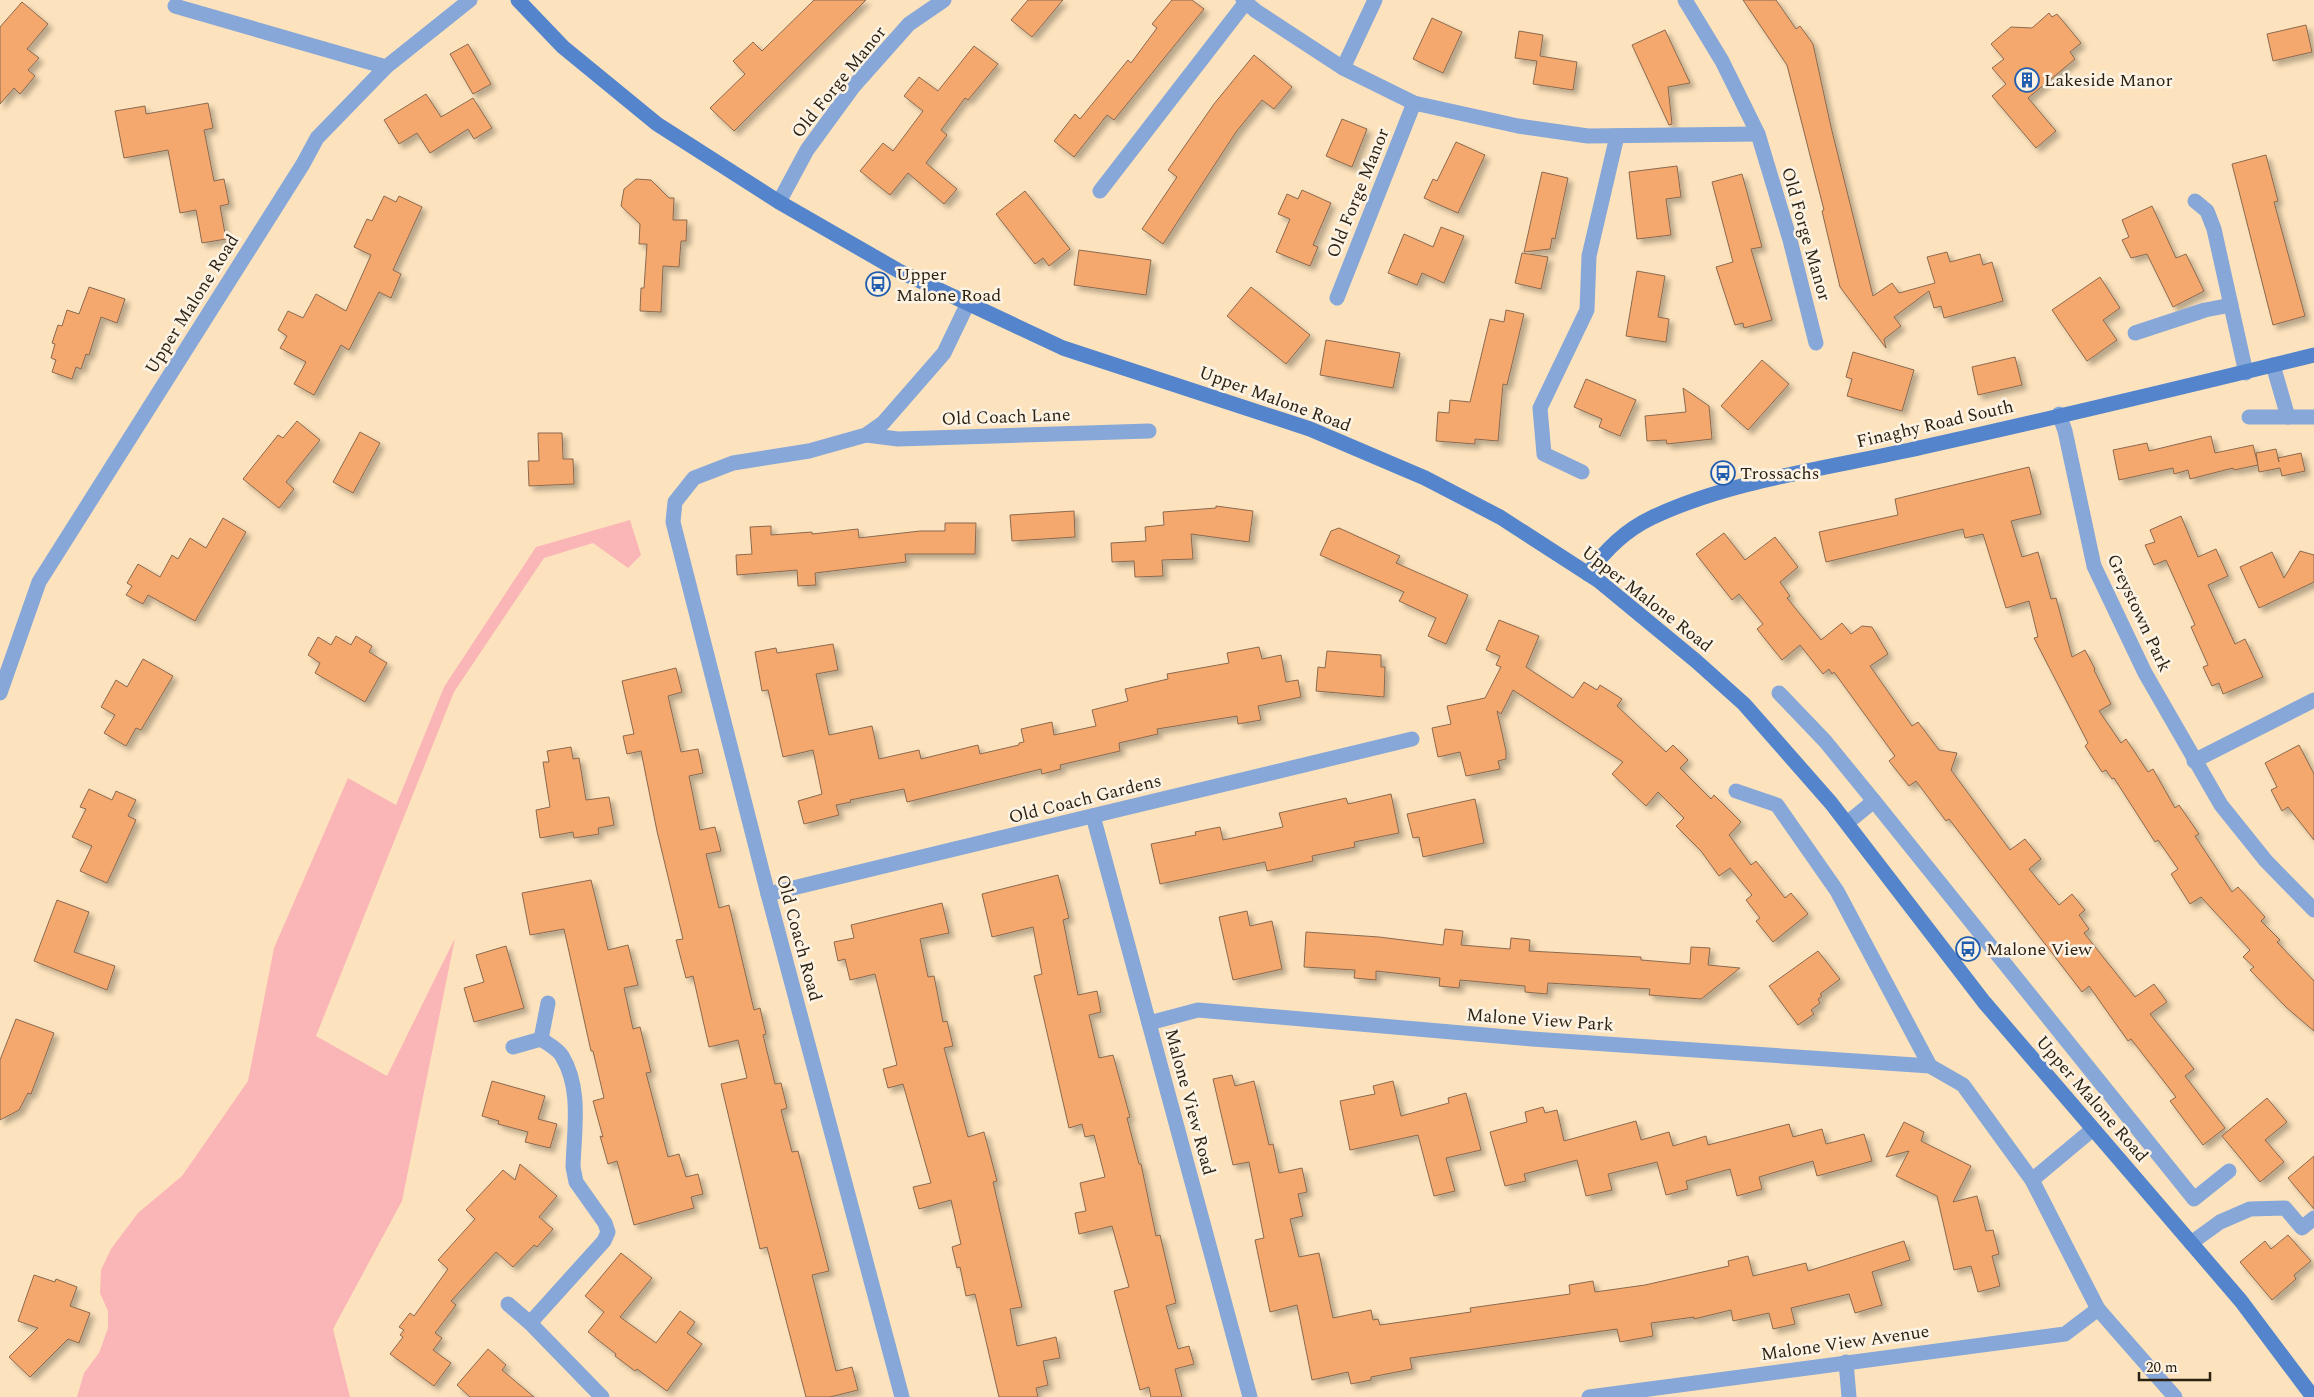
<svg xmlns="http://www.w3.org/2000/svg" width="2314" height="1397" viewBox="0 0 2314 1397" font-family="Spectral,serif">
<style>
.green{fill:#fab5b7}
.building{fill:#f4a86e;stroke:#8b694f;filter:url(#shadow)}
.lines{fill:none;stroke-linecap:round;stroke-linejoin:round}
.street{stroke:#86a7d7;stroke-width:15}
.secondary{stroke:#5485cc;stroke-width:15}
.labels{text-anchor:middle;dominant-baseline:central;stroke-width:5;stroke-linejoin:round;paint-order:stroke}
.poi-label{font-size:18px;fill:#2b2213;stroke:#fdf3e4;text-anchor:start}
.street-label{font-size:18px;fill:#2b2213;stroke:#fdf3e4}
</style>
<defs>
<filter id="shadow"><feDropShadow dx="4.5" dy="4.5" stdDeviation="2.5" flood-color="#0004"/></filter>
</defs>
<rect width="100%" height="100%" fill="#fde3bd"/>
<path class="green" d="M630,520L641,555L628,568L593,543L544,558L454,692L316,1036L387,1076L455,938L402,1201L333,1329L350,1397H77L84,1373L99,1353L108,1328V1311L100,1293L101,1270L111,1249L138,1213L182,1176L248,1081L274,948L348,778L396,805L444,687L536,547Z"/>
<g class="building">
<path d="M814,0H866L734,131L710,108L745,74L733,61L753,42L762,51Z"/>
<path d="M1028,0H1063L1032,37L1011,20Z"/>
<path d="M1172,0H1192L1204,9L1114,120L1107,115L1074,157L1054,141L1075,114L1080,119L1128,60L1131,63L1157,28L1152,24Z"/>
<path d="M1743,0H1776L1796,29L1800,26L1813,44L1831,127L1873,296L1892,283L1899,293L1935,283L1927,257L1947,252L1950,262L1980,254L1983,265L1992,262L2003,301L1944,318L1941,306L1934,308L1929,291L1894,317L1901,326L1884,339L1886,348L1840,287L1822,211L1824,210L1787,65Z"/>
<path d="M22,2L48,24L27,49L39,58L28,70L35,76L20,94L14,88L0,104V27Z"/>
<path d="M2049,13L2052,17L2057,14L2081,43L2070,52L2075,59L2028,98L2056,131L2036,148L1992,96L2006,84L1992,68L2004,59L1991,44L2011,27L2032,28Z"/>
<path d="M1432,18L1462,32L1443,73L1413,59Z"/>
<path d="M2306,25L2312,52L2273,61L2267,34Z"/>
<path d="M1665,30L1690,83L1668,87L1672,124L1669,125L1632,45Z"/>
<path d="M1519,31L1543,35L1540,56L1577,62L1573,90L1533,84L1537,61L1515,58Z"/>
<path d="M468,44L491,84L473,94L450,54Z"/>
<path d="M974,46L998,64L968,100L965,98L941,130L947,135L926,163L957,189L944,204L908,173L890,195L860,171L883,143L893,151L923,111L904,96L919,77L938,91Z"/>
<path d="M1254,55L1292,87L1274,109L1262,100L1236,132L1163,244L1142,229L1177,177L1168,170L1214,104Z"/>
<path d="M426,94L441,117L473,98L492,128L474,139L468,129L430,153L417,133L399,144L384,120Z"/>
<path d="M208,103L213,128L204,130L214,181L224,179L229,204L220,206L226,239L202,243L196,210L180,213L168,150L124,158L115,111L145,106L146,114Z"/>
<path d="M1342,119L1367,129L1352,167L1326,156Z"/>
<path d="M1456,142L1485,155L1458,213L1424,198L1433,179L1437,181Z"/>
<path d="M2266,155L2278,201L2274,202L2305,316L2273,325L2232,164Z"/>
<path d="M1677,166L1681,197L1666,199L1671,235L1637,239L1629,172Z"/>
<path d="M1542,172L1568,178L1555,239L1552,238L1550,249L1524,252Z"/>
<path d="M1742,174L1762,247L1751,249L1772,320L1744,328L1743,323L1735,325L1716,267L1733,262L1712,182Z"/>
<path d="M636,179L651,180L669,198H674L673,220H687L686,241H681L679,267L663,266L661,312L640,311L641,288H644L647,244H639L640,224L621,206L624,189Z"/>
<path d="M1302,190L1331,203L1313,245L1318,247L1310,266L1276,252L1290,219L1278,214L1287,194L1298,199Z"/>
<path d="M1025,191L1070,249L1049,266L1043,258L1035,264L996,214Z"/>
<path d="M384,196L396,202L399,196L422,207L393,270L401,274L391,298L379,292L349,350L341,345L314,395L294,384L306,362L280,348L287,336L278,330L288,311L303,318L316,294L346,311L371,255L354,247L367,219L372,221Z"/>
<path d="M2152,206L2176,258L2186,254L2204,291L2173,307L2147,254L2131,258L2122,240L2129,237L2122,220Z"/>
<path d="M1441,227L1464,236L1444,283L1422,273L1417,285L1388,273L1404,234L1433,247Z"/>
<path d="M1079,250L1151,260L1146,295L1074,285Z"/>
<path d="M1522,253L1548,257L1541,289L1515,283Z"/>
<path d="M1637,271L1665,276L1658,317L1669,319L1666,342L1626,336Z"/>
<path d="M2100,277L2120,308L2103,320L2117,340L2087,361L2052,310Z"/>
<path d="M89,287L125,299L117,323L101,317L89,355L86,354L81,369L76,367L72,379L52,372L56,360L51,358L55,344L52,343L58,325L62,326L67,310L79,314Z"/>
<path d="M1251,287L1310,335L1286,364L1227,316Z"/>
<path d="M1506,310L1524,314L1507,385L1503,384L1498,441L1475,439V444L1436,441L1438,412L1449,413L1450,400L1470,402L1490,319L1504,322Z"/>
<path d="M1326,340L1400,353L1393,388L1320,375Z"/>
<path d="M1853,352L1914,370L1902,411L1847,396L1852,379L1846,377Z"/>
<path d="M2015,357L2022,385L1978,395L1972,367Z"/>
<path d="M1762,360L1789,384L1748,430L1721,406Z"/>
<path d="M1586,379L1636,400L1620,436L1599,427L1602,419L1574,407Z"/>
<path d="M1683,388L1709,406L1712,439L1667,444L1666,440L1647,441L1645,416L1686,412Z"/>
<path d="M297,421L320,440L286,482L294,489L279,508L243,479L278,435L283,438Z"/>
<path d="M360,432L380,443L353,493L333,482Z"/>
<path d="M538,433H562L563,459H573L574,484L529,486L528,461H539Z"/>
<path d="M2211,436L2215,453L2253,445L2258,465L2234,470L2233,468L2190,479L2188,470L2174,474L2173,468L2119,480L2113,450L2147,443L2149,451Z"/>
<path d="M2276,449L2279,462L2278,458L2301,453L2305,471L2282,476L2280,468L2259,472L2256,453Z"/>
<path d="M2029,467L2041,514L2011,521L2022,557L2038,552L2051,599L2056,598L2072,657L2085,650L2095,669L2094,670L2111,704L2099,711L2121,743L2126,739L2148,772L2153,769L2175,808L2179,805L2199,834L2195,836L2232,892L2238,887L2265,917L2261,921L2280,940L2277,942L2314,981V1031L2287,1008L2250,970L2254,967L2243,957L2250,950L2201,897L2190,904L2171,874L2178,869L2158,840L2155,842L2114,778L2112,779L2106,770L2102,772L2085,746L2088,743L2034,638L2038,637L2029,601L2006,608L1983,534L1965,538L1963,529L1826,562L1819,532L1898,515L1895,499Z"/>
<path d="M1216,506L1253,511L1249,542L1191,534L1193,559L1162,560L1163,576L1135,577L1134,561L1112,562L1111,543L1146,541L1145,527L1164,525L1163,512L1216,508Z"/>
<path d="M1074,511L1075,537L1012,541L1010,515Z"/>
<path d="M2181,516L2198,557L2216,549L2228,576L2208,585L2235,644L2245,639L2263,677L2223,694L2219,683L2212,686L2203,667L2208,665L2191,627L2195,625L2166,560L2154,565L2145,545L2155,542L2150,530Z"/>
<path d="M223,518L246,532L195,621L148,595L143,604L126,595L132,586L127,583L138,564L160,577L172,555L178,559L190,538L206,548Z"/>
<path d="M945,523H976L975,554H905L906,562L815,573L816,585L798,586L797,570L737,575L736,555L752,554L750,527L771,526V535L812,532V534L858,529L859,538L920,531H945Z"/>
<path d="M1339,528L1400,556L1396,563L1468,595L1446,644L1428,636L1436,618L1399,601L1404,592L1320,555L1331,531Z"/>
<path d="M1724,533L1745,560L1775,537L1798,567L1780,582L1790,596L1787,598L1821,640L1842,623L1851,634L1862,626L1872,627L1888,654L1870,666L1912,726L1918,722L1939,750L1957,753L1951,770L2010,850L2025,839L2041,859L2029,869L2059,905L2072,894L2085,910L2079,915L2089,929L2084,933L2135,997L2154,984L2167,1002L2150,1014L2194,1069L2185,1076L2225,1128L2203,1145L2170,1101L2176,1097L2131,1039L2128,1041L2089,986L2082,992L1949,819L1946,821L1916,781L1909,786L1889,761L1895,756L1834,672L1832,674L1829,669L1823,674L1800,645L1782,660L1757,629L1763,624L1739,594L1732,600L1696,554Z"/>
<path d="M2300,551L2314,555V582L2259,608L2240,567L2272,552L2284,578Z"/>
<path d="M1499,620L1539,636L1526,667L1573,698L1584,682L1597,690L1600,685L1622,699L1617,706L1666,752L1673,745L1688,760L1680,768L1711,799L1714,795L1741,822L1729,835L1751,865L1756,861L1785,898L1791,893L1808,914L1773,942L1756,921L1760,918L1746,900L1752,895L1730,868L1719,876L1701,851L1676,826L1684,818L1658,792L1646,806L1612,774L1623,762L1513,690L1501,714L1497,711L1506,751V759L1498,761L1500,769L1466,776L1460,752L1438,757L1432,728L1451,724L1447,706L1485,698L1501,667L1496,665L1500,656L1486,650Z"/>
<path d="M336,636L351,645L356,636L372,646L369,652L387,663L365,702L315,673L320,663L308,655L318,637L331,645Z"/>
<path d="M833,644L838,670L816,674L829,735L872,726L879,759L919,750L921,759L978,745L980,754L1019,745V743L1024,742L1021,729L1052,722L1054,735L1096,726L1092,710L1128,701L1125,689L1168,679L1167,674L1229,663L1227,653L1259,647L1262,659L1281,655L1286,682L1298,680L1301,697L1258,706L1261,720L1238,724L1237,716L1157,729L1158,734L1119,743L1120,751L1060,765L1061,769L1042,774L1041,769L907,802L904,789L850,800L851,802L836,805L839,815L804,824L798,801L822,794L813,750L783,757L768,690L762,691L755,652L776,648L777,653Z"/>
<path d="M1327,651L1381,655V667H1385L1384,697L1316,691L1318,667L1325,668Z"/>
<path d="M143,659L173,676L141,730L136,728L126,746L104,733L115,715L101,707L116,680L127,687Z"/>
<path d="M676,668L682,692L668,696L681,752L698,749L703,773L689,776L700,830L715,827L721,851L706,854L719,908L729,905L754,1010L760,1008L766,1034L763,1035L775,1084L781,1083L787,1108L781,1110L792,1152L798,1151L829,1271L812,1275L836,1371L852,1367L858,1390L830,1397H806L767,1247L760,1249L721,1084L747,1078L738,1040L709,1047L693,976L686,978L676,940L683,939L657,831L641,751L627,754L623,736L634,734L622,681Z"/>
<path d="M2299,745L2314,774V840L2288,807L2282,811L2271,790L2277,787L2265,763Z"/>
<path d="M571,747L573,759L579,758L586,800L609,797L614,825L598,828L599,834L574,838L573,832L540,838L536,810L550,807L543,762H549L547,751Z"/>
<path d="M89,789L112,800L116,791L136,800L128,816L136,820L107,883L80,871L92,846L72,837L86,809L80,807Z"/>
<path d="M1391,794L1399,833L1354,842L1355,847L1312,856L1313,861L1267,871L1265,862L1160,884L1151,844L1196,835L1195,832L1220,827L1223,840L1283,827L1279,813L1346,798L1348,804Z"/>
<path d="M1475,799L1484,843L1423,857L1419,837L1413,838L1407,814Z"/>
<path d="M1058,875L1069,918L1063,920L1078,995L1097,991L1101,1012L1089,1015L1099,1058L1113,1055L1130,1117L1127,1118L1139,1164H1141L1156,1236L1160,1235L1176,1303L1166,1306L1178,1349L1189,1346L1194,1364L1175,1369L1182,1397H1151L1149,1387L1140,1390L1114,1291L1129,1287L1112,1226L1079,1234L1075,1213L1086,1211L1080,1183L1105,1177L1094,1135L1085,1137L1082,1124L1069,1128L1034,976L1042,974L1033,927L992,937L982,894Z"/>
<path d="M591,880L608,950L628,945L638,985L624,988L633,1029L640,1027L651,1072L646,1073L667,1153L668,1157L679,1154L686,1177L698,1174L703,1194L691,1197L694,1208L634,1225L617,1161L608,1164L600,1136L603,1137L593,1101L604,1098L593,1051H591L564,929L530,935L522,893Z"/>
<path d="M57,900L89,912L74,952L115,966L107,990L34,961Z"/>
<path d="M942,903L949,933L920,939L928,977L934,976L943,1022L947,1021L953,1046L944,1048L968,1137L984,1132L997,1181L993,1182L1022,1307L1010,1309L1017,1346L1056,1337L1060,1358L1043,1361L1048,1385L1036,1388L1038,1397H999L975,1294L966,1296L960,1267L957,1268L952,1247L961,1244L951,1200L919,1209L913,1187L931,1183L903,1084L888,1088L883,1069L897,1065L875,974L850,980L845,959L838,961L834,942L854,938L851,925Z"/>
<path d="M1247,911L1250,926L1272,921L1282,969L1233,980L1219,917Z"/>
<path d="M1445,929L1463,931L1461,945L1510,949L1511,938L1530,940L1529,951L1641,957V960L1690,964L1691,947L1710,948L1708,965L1740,968L1701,999L1649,995L1650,989L1548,983L1547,994L1525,992V986L1460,980L1459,988L1439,986L1440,978L1376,971V980L1354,978L1355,970L1304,967L1306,932L1379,937L1443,945Z"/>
<path d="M506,946L524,1008L474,1022L464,988L484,982L476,955Z"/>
<path d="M1818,951L1840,979L1820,994L1822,996L1818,999L1820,1003L1811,1010L1814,1014L1798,1025L1769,986Z"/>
<path d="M16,1019L54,1033L31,1094L28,1093L19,1110L0,1120V1060Z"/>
<path d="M1232,1075L1235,1086L1254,1081L1269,1145L1273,1144L1279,1173L1302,1168L1307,1192L1298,1194L1303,1216L1290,1219L1299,1257L1319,1253L1333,1318L1371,1310L1373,1320L1378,1319L1380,1325L1471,1312L1470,1308L1570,1294L1569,1285L1593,1281L1595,1292L1645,1285L1729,1266L1728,1261L1748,1256L1753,1276L1806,1263L1808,1271L1904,1241L1910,1260L1872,1272L1882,1305L1855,1313L1849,1294L1791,1308L1795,1324L1773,1329L1769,1313L1733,1321L1731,1310L1694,1319V1317L1651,1323L1653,1336L1620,1342L1617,1329L1410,1358L1412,1369L1371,1377V1380L1351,1384L1348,1372L1312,1380L1297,1305L1270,1312L1255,1240L1264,1238L1249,1162L1233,1165L1213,1079Z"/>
<path d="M492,1081L545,1096L538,1119L557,1124L550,1148L525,1142L528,1132L498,1124L499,1121L482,1116Z"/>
<path d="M1393,1081L1401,1116L1449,1103L1448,1098L1466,1093L1481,1150L1446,1158L1455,1191L1434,1196L1418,1135L1350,1150L1340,1101L1375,1094L1373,1086Z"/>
<path d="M2267,1098L2287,1122L2265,1140L2284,1162L2260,1182L2222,1136Z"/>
<path d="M1543,1107L1545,1113L1557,1110L1564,1141L1636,1121L1641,1140L1669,1132L1673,1146L1706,1136L1708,1145L1789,1124L1793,1137L1822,1129L1826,1144L1864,1134L1872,1161L1817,1176L1813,1161L1759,1177L1762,1189L1737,1196L1730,1169L1686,1181L1688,1189L1666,1195L1657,1162L1608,1174L1612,1190L1586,1196L1577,1160L1524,1174L1526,1181L1505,1186L1490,1132L1527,1122L1525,1112Z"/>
<path d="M1904,1122L1924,1132L1921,1141L1971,1166L1953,1202L1977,1196L1986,1231L1993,1230L1999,1254L1992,1256L2000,1286L1978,1292L1971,1266L1954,1270L1937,1196L1896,1176L1909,1151L1886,1157Z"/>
<path d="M2314,1156V1209L2288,1178Z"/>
<path d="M520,1164L557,1196L539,1217L553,1229L537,1247L534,1245L513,1267L496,1252L451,1301L456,1305L435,1333L442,1338L433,1350L451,1363L434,1386L390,1354L403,1337L400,1335L404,1330L399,1327L410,1313L414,1316L448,1269L438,1260L475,1219L466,1210L503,1170L515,1180Z"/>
<path d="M2288,1235L2311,1261L2294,1275L2296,1279L2272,1300L2240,1262L2265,1241L2271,1249Z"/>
<path d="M621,1253L652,1278L620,1317L656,1343L680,1311L695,1322L687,1333L702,1344L667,1391L637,1369L635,1371L615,1356L616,1354L588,1332L604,1312L585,1296Z"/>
<path d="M34,1275L55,1282L56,1279L77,1287L70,1306L90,1313L79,1343L68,1339L30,1377L9,1357L38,1328L18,1321Z"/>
<path d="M488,1349L506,1365L502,1370L534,1397H470L457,1385Z"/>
</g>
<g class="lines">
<g class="street">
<path d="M1243,0L1256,11L1343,68L1414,103L1518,126L1588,136L1758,134"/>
<path d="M1685,0L1722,61L1758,134L1790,240L1816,343"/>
<path d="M175,6L386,67"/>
<path d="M1343,68L1375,0"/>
<path d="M1100,191L1246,2"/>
<path d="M2195,201L2207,211L2214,229L2246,373"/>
<path d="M779,202L807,150L853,87L909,24L944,0"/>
<path d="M1337,298L1414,103"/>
<path d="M2135,333L2205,310L2231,305"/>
<path d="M2273,365L2288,417"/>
<path d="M2059,414L2065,431L2094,566L2145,673L2221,805L2266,861L2314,910"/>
<path d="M2249,417H2314"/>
<path d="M866,435L898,439L1149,431"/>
<path d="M1582,472L1544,454L1540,408L1587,310L1589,256L1617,136"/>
<path d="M0,693L39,582L303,164L317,138L386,67L470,0"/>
<path d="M1779,693L1825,741L1874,801"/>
<path d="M2194,761L2314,700"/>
<path d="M1736,791L1777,805L1837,891L1930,1066L1963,1085L2032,1180L2098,1309L2175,1397"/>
<path d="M1093,816L1250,1397"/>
<path d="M1847,823L1874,801L2194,1199L2229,1171"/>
<path d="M768,894L1412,739"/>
<path d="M1149,1023L1198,1010L1532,1039L1930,1066"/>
<path d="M513,1047L541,1039L548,1003"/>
<path d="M2032,1180L2093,1129"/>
<path d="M2191,1243L2220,1222L2250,1209L2285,1208L2302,1228L2314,1218"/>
<path d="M508,1304L530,1323L602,1397"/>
<path d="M530,1323L604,1241L608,1232L605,1223L576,1182L573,1167C574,1130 582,1089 562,1056C558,1049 548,1044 541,1039"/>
<path d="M1846,1362L1849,1397"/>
<path d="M902,1397L768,894L673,522L675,502L694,478L733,463L809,451L866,435L883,423L944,353L968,303"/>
<path d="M1589,1397L2065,1334L2098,1309"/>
</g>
<g class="secondary">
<path d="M518,0L563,47L657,124L779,202L899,271L1063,348L1310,429L1425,478L1500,517L1599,581L1696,661L1744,704L1831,803L1984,1002L2241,1301L2313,1397"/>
<path d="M1588,574C1605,550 1624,531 1651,518C1730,480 1836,467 1923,447C2054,418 2184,387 2314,355"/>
</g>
</g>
<defs>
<g id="building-ring" transform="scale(1.25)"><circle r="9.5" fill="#fdf3e4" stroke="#215dae" stroke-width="1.5"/><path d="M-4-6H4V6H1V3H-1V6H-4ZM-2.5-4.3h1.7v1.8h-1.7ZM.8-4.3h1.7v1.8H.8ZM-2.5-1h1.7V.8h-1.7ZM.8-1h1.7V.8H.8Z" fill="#215dae"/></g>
<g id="bus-ring" transform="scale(1.25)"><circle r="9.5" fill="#fdf3e4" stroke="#215dae" stroke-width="1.5"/><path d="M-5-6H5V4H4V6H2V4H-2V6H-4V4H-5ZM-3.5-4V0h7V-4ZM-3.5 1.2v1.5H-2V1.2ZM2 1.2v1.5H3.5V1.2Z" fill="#215dae"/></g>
</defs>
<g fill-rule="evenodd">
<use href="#building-ring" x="2027" y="80"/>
<use href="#bus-ring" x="878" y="284"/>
<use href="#bus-ring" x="1723" y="473"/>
<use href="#bus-ring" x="1968" y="949"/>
</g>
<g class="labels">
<g class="poi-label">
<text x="2044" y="80">Lakeside Manor</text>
<text x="896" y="274">Upper<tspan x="896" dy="21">Malone Road</tspan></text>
<text x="1740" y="473">Trossachs</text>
<text x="1986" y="949">Malone View</text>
</g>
<g class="street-label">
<text transform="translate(839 82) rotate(-51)">Old Forge Manor</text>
<text transform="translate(1358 193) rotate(-68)">Old Forge Manor</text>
<text transform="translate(1806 234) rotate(74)">Old Forge Manor</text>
<text transform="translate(192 304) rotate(-58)">Upper Malone Road</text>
<text transform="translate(1275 399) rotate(20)">Upper Malone Road</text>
<text transform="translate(1006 417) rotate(-2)">Old Coach Lane</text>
<text transform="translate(1935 424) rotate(-13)">Finaghy Road South</text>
<text transform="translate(1647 599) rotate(38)">Upper Malone Road</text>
<text transform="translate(2139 613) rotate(65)">Greystown Park</text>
<text transform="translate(1085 799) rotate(-14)">Old Coach Gardens</text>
<text transform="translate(799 938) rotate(75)">Old Coach Road</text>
<text transform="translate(1540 1020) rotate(4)">Malone View Park</text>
<text transform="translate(2092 1099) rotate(49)">Upper Malone Road</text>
<text transform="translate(1190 1102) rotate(75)">Malone View Road</text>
<text transform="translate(1845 1343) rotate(-8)">Malone View Avenue</text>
</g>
</g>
<path d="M2139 1372v8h71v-8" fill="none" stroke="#2b2213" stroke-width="2.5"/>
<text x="2146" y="1372" font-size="15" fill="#2b2213" stroke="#fdf3e4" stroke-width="4" paint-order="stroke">20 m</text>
</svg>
